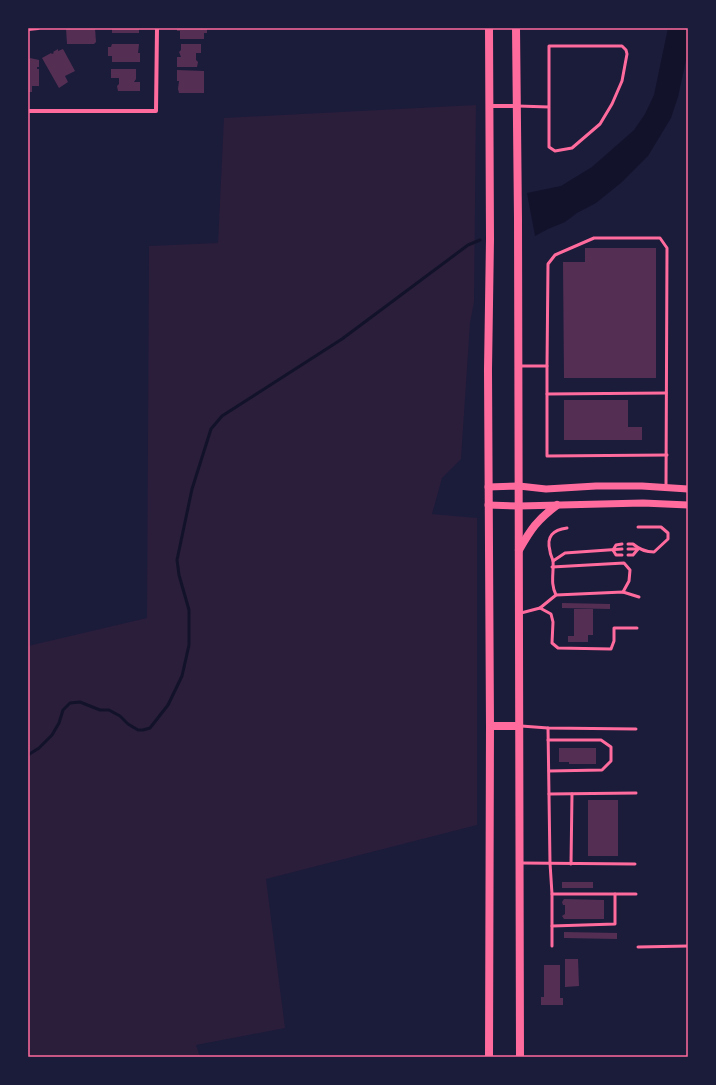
<svg xmlns="http://www.w3.org/2000/svg" width="716" height="1085" viewBox="0 0 716 1085" font-family="'Work Sans',sans-serif">
<style>
.green{fill:#2a1e3b}
.water{fill:#12122b}
.lines{fill:none;stroke-linecap:round;stroke-linejoin:round}
.stream{stroke:#12122b;stroke-width:3}
.building{fill:#542f53}
.service{stroke:#ff6b9d;stroke-width:3}
.minor{stroke:#ff6b9d;stroke-width:4}
.tertiary{stroke:#ff6b9d;stroke-width:7}
.secondary{stroke:#ff6b9d;stroke-width:8}
.neatline{fill:none;stroke:#ff6b9d;stroke-width:1.5}
</style>
<rect width="100%" height="100%" fill="#1b1b3a"/>
<path class="green" d="M476,105L474,302L470,323L461,459L442,478L432,514L477,518V825L266,879L285,1028L196,1045L200,1057H28V646L147,618L149,246L218,243L224,118Z"/>
<path class="water" d="M668,28H688V51L678,97L671,118L648,156L622,182L596,203L577,213L565,222L548,229L535,236L527,193L561,186L592,167L634,130L645,114L654,95Z"/>
<g class="lines">
<path class="stream" d="M28,755L39,748L52,735L59,723L63,710L70,703L80,702L100,710H109L120,716L128,724L138,730H143L150,728L168,705L182,676L189,645V610L179,575L177,560L192,489L211,429L222,416L342,339L468,245L480,240"/>
</g>
<g class="building">
<path d="M66,28H95L96,42L94,44H67Z"/>
<rect x="112" y="28" width="27" height="5"/>
<path d="M177,28H207V33H204V39H180V31H177Z"/>
<path d="M112,44H139L138,53H140V62H112V56H108V47H111Z"/>
<path d="M181,44H201V53H196V60L198,62L197,67H177V57H181L179,52L181,50Z"/>
<path d="M58,49V51L63,49L75,71L65,76L68,82L59,88L42,58L51,53L52,54L54,53L53,52Z"/>
<path d="M30,58L39,60V67H37V69H39V86H32V92H28V59H30Z"/>
<path d="M111,69H136V79L134,82H140V91H118L117,86L119,84V78H111Z"/>
<path d="M177,70L204,71V93H179L178,89L179,81H177Z"/>
<path d="M585,248H656V378H564L563,262H585Z"/>
<path d="M564,400H628V427H642V440H564Z"/>
<path d="M562,603L610,604V609L562,608Z"/>
<path d="M574,609H593V635H588V642H568V636H574Z"/>
<path d="M559,748H596V764H569V762H559Z"/>
<rect x="588" y="800" width="30" height="56"/>
<rect x="562" y="882" width="31" height="6"/>
<path d="M564,899L604,900V919H564L562,916L565,914V905H563L562,902Z"/>
<path d="M564,932L617,933V939L564,938Z"/>
<path d="M565,959H578L579,986L565,987Z"/>
<path d="M544,965H560V998H563V1005H541V997H544Z"/>
</g>
<g class="lines">
<g class="service">
<path d="M518,106L549,107V46H622L626,50L627,54L622,81L612,104L600,124L572,148L555,151L549,147V107"/>
<path d="M520,366H547L548,264L555,255L594,238H660L667,248L666,487"/>
<path d="M547,366V456L667,455"/>
<path d="M547,394L666,393"/>
<path d="M628,544H633C640,550 646,552 654,552L668,539V533L661,527H638"/>
<path d="M628,549H638"/>
<path d="M613,550L616,545L622,544"/>
<path d="M613,550L616,555H622"/>
<path d="M628,555H633L638,549"/>
<path d="M553,561L565,553L622,549"/>
<path d="M552,567L624,563L630,570L629,581L623,592"/>
<path d="M556,595C550,583 554,573 553,561C552,557 550,554 550,551C546,536 553,530 567,528"/>
<path d="M540,608L556,595L623,592L639,597"/>
<path d="M521,613L540,608L551,614L553,622L552,643L558,648L611,649L614,641V628H637"/>
<path d="M521,726L548,728L636,729"/>
<path d="M548,728L550,863L552,894V946"/>
<path d="M548,740H601L611,747V761L602,770L549,771"/>
<path d="M549,794L636,793"/>
<path d="M521,863L635,864"/>
<path d="M571,864L572,794"/>
<path d="M552,894H636"/>
<path d="M552,926L615,924V894"/>
<path d="M638,947L688,946"/>
</g>
<g class="minor">
<path d="M28,29L38,28"/>
<path d="M490,106H516"/>
<path d="M28,111H156L157,28"/>
</g>
<g class="tertiary">
<path d="M488,487L519,486L546,489L596,486H642L688,489"/>
<path d="M488,505L519,506L643,503L688,505"/>
</g>
<g class="secondary">
<path d="M489,28L490,239L488,370L490,726L489,1057"/>
<path d="M516,28L518,219L520,1057"/>
<path d="M519,550C531,529 537,520 557,505"/>
<path d="M490,726H519"/>
</g>
</g>
<rect width="716" height="1085" fill="none" stroke="#1b1b3a" stroke-width="58"/>
<rect x="29" y="29" width="658" height="1027" class="neatline"/>
</svg>
